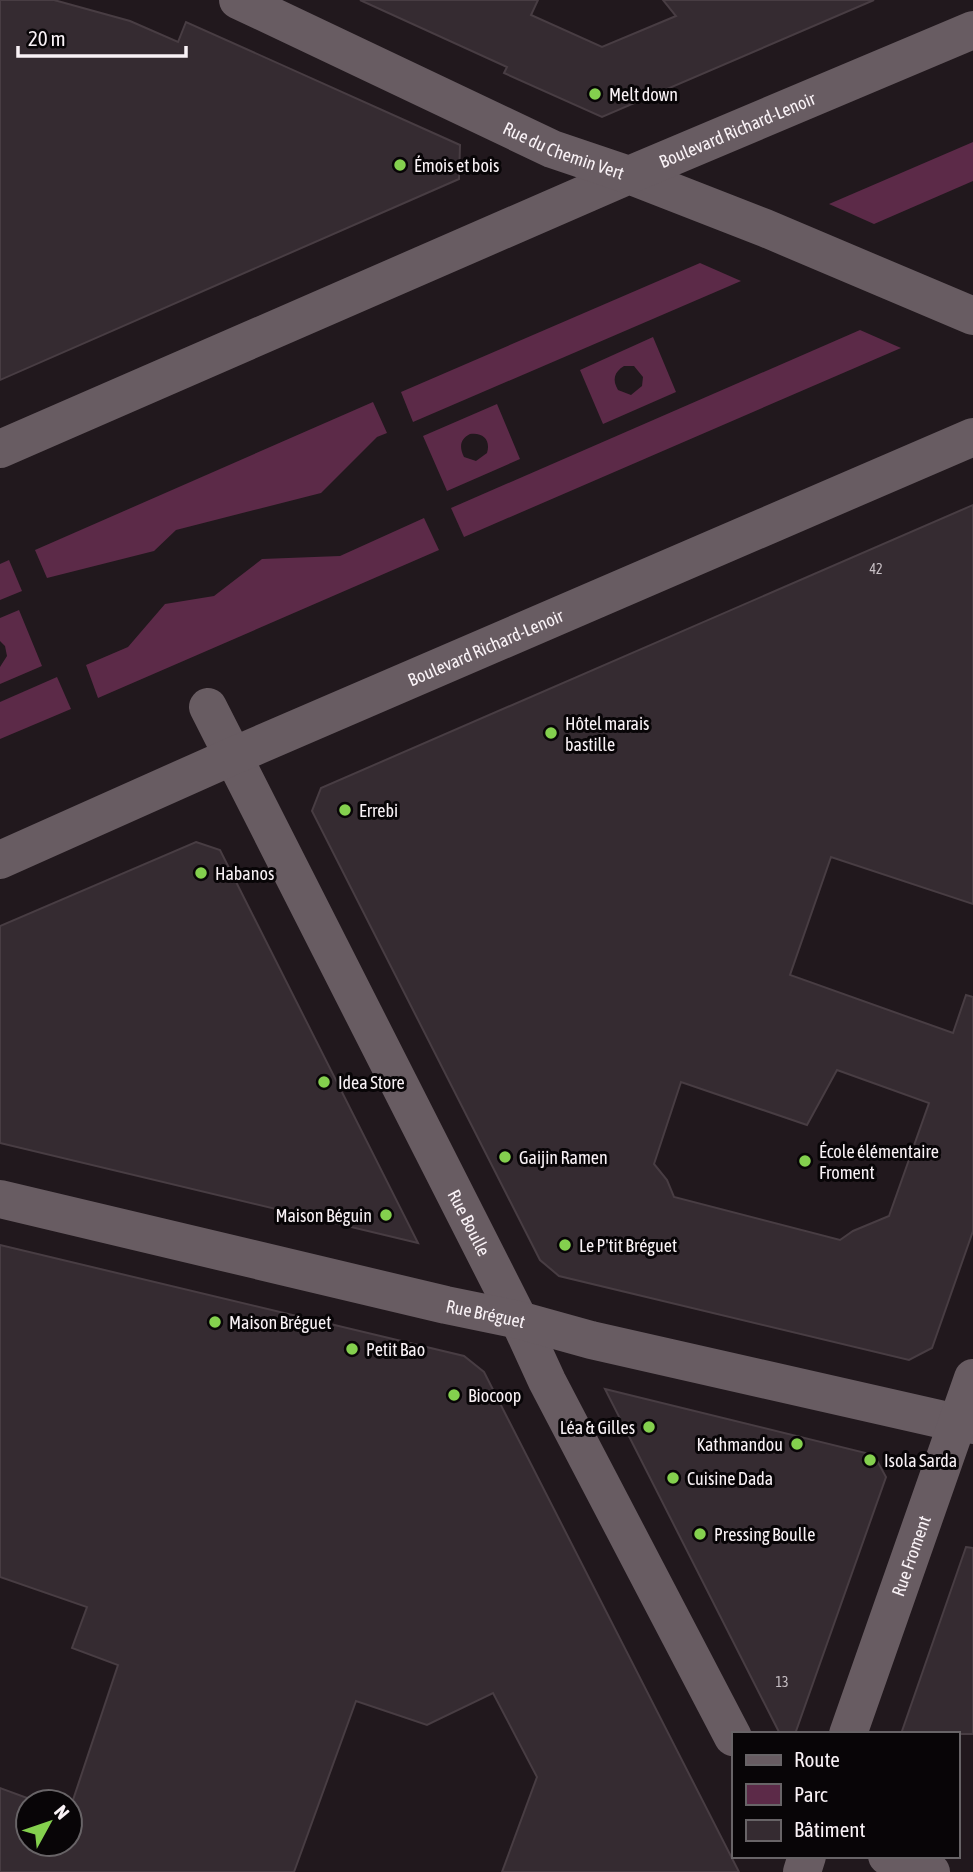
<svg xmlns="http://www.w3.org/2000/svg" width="973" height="1872" viewBox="0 0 973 1872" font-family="'Asap Condensed',sans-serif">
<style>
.green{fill:#5c2a48;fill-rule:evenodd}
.building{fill:#352b31;stroke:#483d43;stroke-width:2;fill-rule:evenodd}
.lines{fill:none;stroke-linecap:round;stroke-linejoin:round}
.street{stroke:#685c62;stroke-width:38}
.secondary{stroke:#685c62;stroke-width:38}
.poi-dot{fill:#84d04e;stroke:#080507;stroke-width:2.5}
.labels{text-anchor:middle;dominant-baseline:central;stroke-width:6;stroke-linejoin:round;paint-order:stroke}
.number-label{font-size:14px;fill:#c8c0c5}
.poi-label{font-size:18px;fill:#f9f2f6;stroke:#080507;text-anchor:start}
.street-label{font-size:18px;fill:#f9f2f6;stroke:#080507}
</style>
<rect width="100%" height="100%" fill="#21181d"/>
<g class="green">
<path d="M973,142V181L874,224L829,204Z"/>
<path d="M700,263L741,281L413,422L401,392Z"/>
<path d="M860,330L901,348L464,537L451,508Z"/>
<path d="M653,337L676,392L603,424L580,370ZM624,366H634L643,377L642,386L631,395L618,390C612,380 614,372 624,366Z"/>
<path d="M373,402L387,433L377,437L321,493L176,530L154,551L47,578L35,550Z"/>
<path d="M497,404L520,459L447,491L423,436ZM470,434C483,432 491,440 487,453L476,461L464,457C459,447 460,439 470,434Z"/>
<path d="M424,518L439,550L98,698L86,665L128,647L165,604L214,596L262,559L340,556Z"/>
<path d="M9,560L22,591L0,600V564Z"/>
<path d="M19,610L42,666L0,684V667L7,656L5,646L0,641V618Z"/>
<path d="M57,677L71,709L0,739V702Z"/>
</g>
<g class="building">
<path d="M0,0H54L130,21L178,42L186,22L460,145L459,179L0,380Z"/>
<path d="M360,0H538L531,15L602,47L676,16L663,0H874L602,117L504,73L507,67Z"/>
<path d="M973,505V904L831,857L790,975L953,1033L966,995L973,997V1231L932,1348L909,1360L559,1276L540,1260L312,811L321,788ZM837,1070L929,1103L889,1216L853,1231L840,1240L674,1197L667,1180L654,1164L681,1082L807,1125Z"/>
<path d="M196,842L220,850L418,1243L0,1143V926Z"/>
<path d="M0,1245L464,1356L484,1372L739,1872H502L537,1777L493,1693L427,1725L356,1701L294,1872H0V1788L38,1802H28V1844H70V1809L118,1665L72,1648L87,1607L0,1577Z"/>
<path d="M605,1389L874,1455L886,1477L795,1734H780Z"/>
<path d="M966,1547L973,1548V1734H901Z"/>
</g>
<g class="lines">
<g class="street">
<path d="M0,449L629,175L765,228L973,316"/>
<path id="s1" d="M208,707L519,1320L547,1381L733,1737"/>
<path id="s2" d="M0,1199L446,1305L519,1320L591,1340L957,1423L973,1425"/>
<path id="s3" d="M848,1734L973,1378"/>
<path d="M887,1856L931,1872"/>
<path d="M802,1872L807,1856"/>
</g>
<g class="secondary">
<path id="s4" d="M238,0L552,149L629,175L973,30"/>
<path id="s5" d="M0,860L233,756L973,437"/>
</g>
</g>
<g class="poi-dot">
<circle cx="595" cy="94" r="7"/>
<circle cx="400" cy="165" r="7"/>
<circle cx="551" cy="733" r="7"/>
<circle cx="345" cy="810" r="7"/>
<circle cx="201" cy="873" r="7"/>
<circle cx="324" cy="1082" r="7"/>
<circle cx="505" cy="1157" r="7"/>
<circle cx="805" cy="1161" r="7"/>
<circle cx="386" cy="1215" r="7"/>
<circle cx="565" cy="1245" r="7"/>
<circle cx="215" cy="1322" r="7"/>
<circle cx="352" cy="1349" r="7"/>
<circle cx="454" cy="1395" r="7"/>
<circle cx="649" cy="1427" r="7"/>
<circle cx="797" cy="1444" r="7"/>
<circle cx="870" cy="1460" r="7"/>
<circle cx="673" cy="1478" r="7"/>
<circle cx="700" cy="1534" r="7"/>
</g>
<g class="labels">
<g class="number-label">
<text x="876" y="569">42</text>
<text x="782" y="1682">13</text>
</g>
<g class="poi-label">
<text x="609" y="94">Melt down</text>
<text x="414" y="165">Émois et bois</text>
<text x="565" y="723">Hôtel marais<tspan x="565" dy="21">bastille</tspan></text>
<text x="359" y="810">Errebi</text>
<text x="215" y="873">Habanos</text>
<text x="338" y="1082">Idea Store</text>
<text x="819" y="1151">École élémentaire<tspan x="819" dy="21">Froment</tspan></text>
<text x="519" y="1157">Gaijin Ramen</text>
<text x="372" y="1215" text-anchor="end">Maison Béguin</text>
<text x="579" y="1245">Le P'tit Bréguet</text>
<text x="229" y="1322">Maison Bréguet</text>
<text x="366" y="1349">Petit Bao</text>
<text x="468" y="1395">Biocoop</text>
<text x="635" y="1427" text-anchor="end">Léa &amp; Gilles</text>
<text x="783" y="1444" text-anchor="end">Kathmandou</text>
<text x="884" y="1460">Isola Sarda</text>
<text x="687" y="1478">Cuisine Dada</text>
<text x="714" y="1534">Pressing Boulle</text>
</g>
<g class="street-label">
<text stroke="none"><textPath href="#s4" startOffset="546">Boulevard Richard-Lenoir</textPath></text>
<text stroke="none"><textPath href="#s4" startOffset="359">Rue du Chemin Vert</textPath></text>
<text stroke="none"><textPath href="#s5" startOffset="530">Boulevard Richard-Lenoir</textPath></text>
<text stroke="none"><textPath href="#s1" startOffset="578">Rue Boulle</textPath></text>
<text stroke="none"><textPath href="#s2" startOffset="499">Rue Bréguet</textPath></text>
<text stroke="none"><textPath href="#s3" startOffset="189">Rue Froment</textPath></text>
</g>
</g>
<rect x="732" y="1732" width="228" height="126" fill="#080507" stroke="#686467" stroke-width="2"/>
<rect x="746" y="1755" width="35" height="10" fill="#685c62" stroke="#686467" stroke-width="2"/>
<text x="794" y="1767" font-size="21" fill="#f9f2f6">Route</text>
<rect x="746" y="1784" width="35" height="21" fill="#5c2a48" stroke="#686467" stroke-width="2"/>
<text x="794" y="1802" font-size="21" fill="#f9f2f6">Parc</text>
<rect x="746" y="1820" width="35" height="21" fill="#352b31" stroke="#686467" stroke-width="2"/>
<text x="794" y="1837" font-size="21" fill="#f9f2f6">Bâtiment</text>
<g transform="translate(49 1823) rotate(50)"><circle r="33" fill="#080507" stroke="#686467" stroke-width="2"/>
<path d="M0-5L12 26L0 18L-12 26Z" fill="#84d04e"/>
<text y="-10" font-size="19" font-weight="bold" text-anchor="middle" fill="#f9f2f6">N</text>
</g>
<path d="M18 46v10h168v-10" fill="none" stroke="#f9f2f6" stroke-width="3.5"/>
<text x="28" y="46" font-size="21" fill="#f9f2f6" stroke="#080507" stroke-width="5" paint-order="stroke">20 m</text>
</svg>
